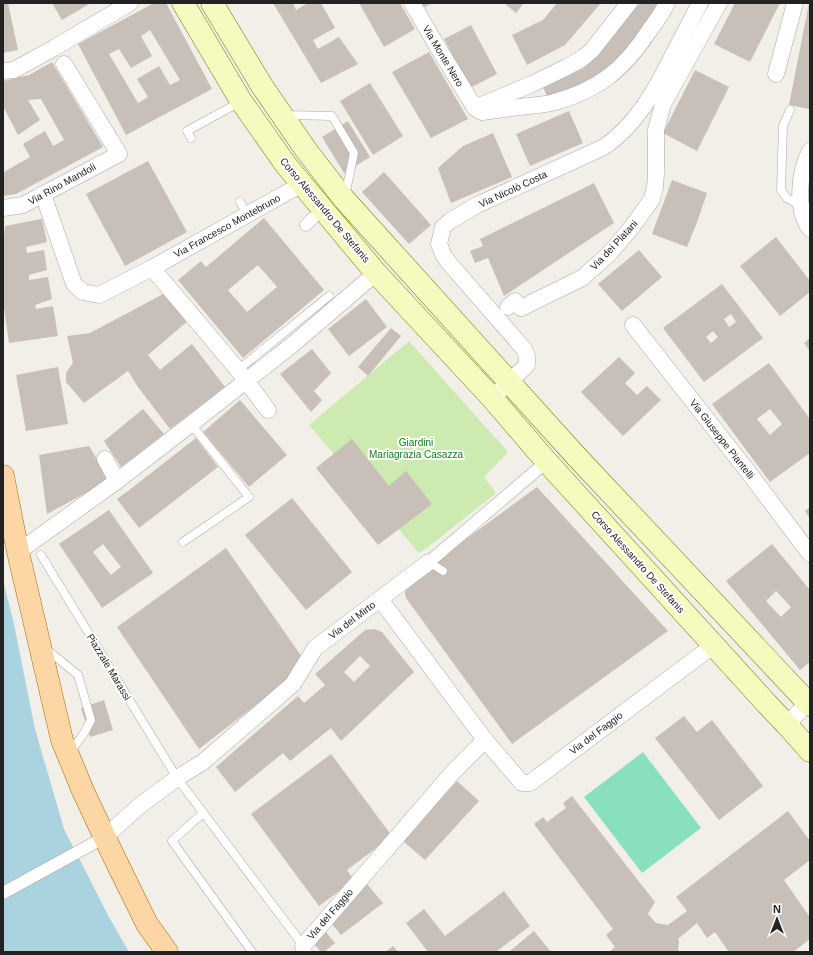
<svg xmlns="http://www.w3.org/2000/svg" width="813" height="955" viewBox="0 0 813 955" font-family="Helvetica,sans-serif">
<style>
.grass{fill:#cdebb0}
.pitch{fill:#88e0be}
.water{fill:#aad3df}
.building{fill:#c7bfb8;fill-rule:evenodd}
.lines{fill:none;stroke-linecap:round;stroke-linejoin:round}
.service-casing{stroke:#a9a9a9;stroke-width:9}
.pedestrian-casing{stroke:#a9a9a9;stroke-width:13}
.minor-casing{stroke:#a9a9a9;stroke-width:17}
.secondary-casing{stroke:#707d05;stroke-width:23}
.primary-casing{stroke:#a06b00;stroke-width:23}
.service{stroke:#fff;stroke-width:8}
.pedestrian{stroke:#fff;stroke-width:12}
.minor{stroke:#fff;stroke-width:16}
.secondary{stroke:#f7fabf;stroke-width:22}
.primary{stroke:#fcd6a4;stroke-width:22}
.labels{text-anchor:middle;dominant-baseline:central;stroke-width:4;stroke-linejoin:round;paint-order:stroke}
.street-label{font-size:10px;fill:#222;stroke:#fff}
.park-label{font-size:10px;fill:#0c8416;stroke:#fff}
</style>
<rect width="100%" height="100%" fill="#f2efe9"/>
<path class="grass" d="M409,341L508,452L484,477L496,493L428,547L419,553L309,425Z"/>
<path class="pitch" d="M643,752L701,828L642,873L584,797Z"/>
<path class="water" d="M3,580L14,624L35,729L64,829L109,917L129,952H3Z"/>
<g class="building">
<path d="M3,3H8L18,50L3,53Z"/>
<path d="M52,3H91L62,20Z"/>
<path d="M154,3H166L212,89L126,135L78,44ZM150,30L180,80L170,85L159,66L137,79L148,97L138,103L109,54L119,49L131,68L152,56L141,36Z"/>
<path d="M273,3H293L296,10L308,3H321L335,28L313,40L318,49L339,37L358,64L321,83Z"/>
<path d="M359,3H400L415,29L384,47Z"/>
<path d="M420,3H433L422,8Z"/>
<path d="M504,3H524L516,13Z"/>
<path d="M557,3H601L565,45L527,65L512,35L543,20Z"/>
<path d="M640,3H661L656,16L615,63L591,83L547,96L543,87L584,68Z"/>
<path d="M735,3H780L750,62L714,44Z"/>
<path d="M809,3H810V109L789,105Z"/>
<path d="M471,25L497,74L470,88L444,39Z"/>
<path d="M429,52L468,119L431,138L392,72Z"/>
<path d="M52,62L103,147L16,194L3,196V168L4,172L30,157L23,144L45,131L53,146L64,140L41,99L28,100L40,120L18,135L3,106V81L29,75Z"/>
<path d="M695,70L729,87L697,151L663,133Z"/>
<path d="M370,83L403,136L373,155L340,101Z"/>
<path d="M569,111L583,143L530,166L516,134Z"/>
<path d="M348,121L370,157L344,173L322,137Z"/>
<path d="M493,133L512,177L451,203L438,168L463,146Z"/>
<path d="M148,161L187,232L125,266L86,194Z"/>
<path d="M384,172L431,225L409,244L362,192Z"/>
<path d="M672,180L707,193L696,225L687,247L652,234Z"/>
<path d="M594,183L614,223L504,296L488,258L475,263L470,251L483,246L480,239Z"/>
<path d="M264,218L324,290L243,358L178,280L201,261L206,267ZM258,265L277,287L247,312L228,290Z"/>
<path d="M42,219L47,242L26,247L27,253L44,250L47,270L29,275V280L48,277L52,299L35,305L36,309L53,306L58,336L9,343L3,301V245L5,226Z"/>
<path d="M776,237L810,281V292L780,316L740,266Z"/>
<path d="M639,250L662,277L622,311L598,284Z"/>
<path d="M722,284L763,338L704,382L663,328ZM731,314L736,322L729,327L724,319ZM713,331L718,337L711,343L706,337Z"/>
<path d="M165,293L189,320L148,355L160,370L192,344L225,387L170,429L138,387L128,371L84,403L66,382V373L73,363L67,336L90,333Z"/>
<path d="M366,299L387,327L349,356L328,329Z"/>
<path d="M391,328L401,336L368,376L358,367Z"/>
<path d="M810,338V351L804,343Z"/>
<path d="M312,349L331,373L314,391L322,400L311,412L280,374Z"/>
<path d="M619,357L635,373L625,383L637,395L647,386L661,400L623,436L581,392Z"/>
<path d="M769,363L810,419V453L770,482L712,404ZM770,409L782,424L770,435L757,419Z"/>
<path d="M58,367L68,424L26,431L16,375Z"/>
<path d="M240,400L287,455L249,487L203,432Z"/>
<path d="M143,409L164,434L121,467L104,441Z"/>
<path d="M196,438L218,467L139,528L117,499L128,491Z"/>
<path d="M352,439L389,486L406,471L432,504L378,545L316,468Z"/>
<path d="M89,446L110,480L47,514L39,455Z"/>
<path d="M537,487L668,631L512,744L406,598L405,594L406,587L410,580Z"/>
<path d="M292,498L352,572L306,610L245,535Z"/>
<path d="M810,507V519L805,511Z"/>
<path d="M109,510L153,573L102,608L59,544ZM103,544L121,567L111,575L93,552Z"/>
<path d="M772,544L810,590V662L800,670L726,581ZM776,591L791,607L781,617L766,601Z"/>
<path d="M226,548L304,660L289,679L199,749L117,627Z"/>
<path d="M375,629L382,632L414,672L341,741L331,728L290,761L283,753L235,792L216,767L298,696L304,703L325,685L315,674L365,630ZM360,656L370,666L354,682L344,672Z"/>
<path d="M104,700L113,730L90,737L81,708Z"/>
<path d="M684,716L697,732L712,720L763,786L719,820L655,738Z"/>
<path d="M331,754L392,836L347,870L354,880L319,906L251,814Z"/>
<path d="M457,781L479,801L425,860L403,841Z"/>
<path d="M572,796L655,902L648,914L656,923L668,925L687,911L676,897L788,811L810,841V860L784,880L809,916L810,915V939L793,952H729L715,932L707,938L697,923L678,939L679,941L678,952H609L615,947L606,935L613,929L534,824L543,817L547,822L566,808L563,803Z"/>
<path d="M367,884L383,903L341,935L332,924Z"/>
<path d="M504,891L530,926L496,952H428L406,923L424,909L445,936Z"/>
<path d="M325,931L335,943L324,952H321L314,944Z"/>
<path d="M534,931L551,952H511L510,951Z"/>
<path d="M393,946L398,952H385Z"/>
</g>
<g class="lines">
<g class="service-casing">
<g id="service">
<path d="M790,110L783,126L781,190L787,198L800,205"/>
<path d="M286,115L332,116L354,153L345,196"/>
<path d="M191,138L187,131L240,102"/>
<path d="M240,202L247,214"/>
<path d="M238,370L329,296"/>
<path d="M183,542L249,497L191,424"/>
<path d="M41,555L177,778L308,952"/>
<path d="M429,562L443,571"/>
<path d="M45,648L78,675L91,720L83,735L70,752"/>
<path d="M203,813L172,841L252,952"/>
</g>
</g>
<g class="pedestrian-casing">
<g id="pedestrian">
<path d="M306,225L313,218"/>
<path d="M429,562L538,469"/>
<path d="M3,893L105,837"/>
</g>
</g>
<g class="minor-casing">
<g id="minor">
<path d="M412,3L434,41L475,108L482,112C497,110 512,108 527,106C535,105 543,105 551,103C597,91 623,71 649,31C656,22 662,13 667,3"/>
<path d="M3,71L14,70L54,48L130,3"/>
<path d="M776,74L795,3"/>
<path d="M477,107L532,84L567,67L584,57L592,50L629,3"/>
<path d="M810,151C799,172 795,209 810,229"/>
<path d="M43,194L74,284L83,292L99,295L152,268L302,184"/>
<path d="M3,208L23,205L119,154L64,64"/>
<path d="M152,268L238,370L268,410"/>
<path d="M508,307L515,301L521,308L582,278L609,254L632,227L652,199L655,187L656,174V130L663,104L719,3"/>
<path d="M633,325L749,473L810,554"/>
<path d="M492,398L527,365V356L524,349L449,263L443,254L439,244L443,227L450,221L477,205L604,147C636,125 655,91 672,57C681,39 691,21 700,3"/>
<path d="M105,459L117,481"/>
<path d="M18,552L117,481L191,424L292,345L376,273"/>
<path d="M380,599L485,740L522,783H530L714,645"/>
<path d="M787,725L810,700"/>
<path d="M105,837L138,807L177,778L203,762L293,684L315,648L429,562"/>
<path d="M303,946L453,772L485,740"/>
</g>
</g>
<g class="secondary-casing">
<g id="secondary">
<path d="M183,3L241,101L286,165L376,273L492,398L547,462L767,704L787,725L810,751"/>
<path d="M212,3L262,86L306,150L344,199L576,456L810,705"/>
</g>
</g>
<g class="primary-casing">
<path id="primary" d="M3,476L18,552L62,740L83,791L114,857L147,924L167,952"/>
</g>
<use href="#service" class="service"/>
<use href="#pedestrian" class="pedestrian"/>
<use href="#minor" class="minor"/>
<use href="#secondary" class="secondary"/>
<use href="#primary" class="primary"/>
</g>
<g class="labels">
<g class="street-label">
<text transform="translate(443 56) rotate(59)">Via Monte Nero</text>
<text transform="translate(62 184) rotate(-29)">Via Rino Mandoli</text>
<text transform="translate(513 189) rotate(-25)">Via Nicolò Costa</text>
<text transform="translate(325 210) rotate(50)">Corso Alessandro De Stefanis</text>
<text transform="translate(227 226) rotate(-29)">Via Francesco Montebruno</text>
<text transform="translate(614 245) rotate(-47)">Via dei Platani</text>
<text transform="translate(722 439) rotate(52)">Via Giuseppe Piantelli</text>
<text transform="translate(638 562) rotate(48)">Corso Alessandro De Stefanis</text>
<text transform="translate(352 620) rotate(-37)">Via del Mirto</text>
<text transform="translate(109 667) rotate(59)">Piazzale Marassi</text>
<text transform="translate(596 733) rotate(-37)">Via del Faggio</text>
<text transform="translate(330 914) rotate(-49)">Via del Faggio</text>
</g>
<g class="park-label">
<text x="416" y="442">Giardini<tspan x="416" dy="12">Mariagrazia Casazza</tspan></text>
</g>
</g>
<rect width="813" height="955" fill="none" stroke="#222222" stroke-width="8"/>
<g transform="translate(777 919)" stroke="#ffffff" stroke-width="3" paint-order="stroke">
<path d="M0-3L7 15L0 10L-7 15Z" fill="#222222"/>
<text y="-6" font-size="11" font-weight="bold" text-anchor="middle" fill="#222222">N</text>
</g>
</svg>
